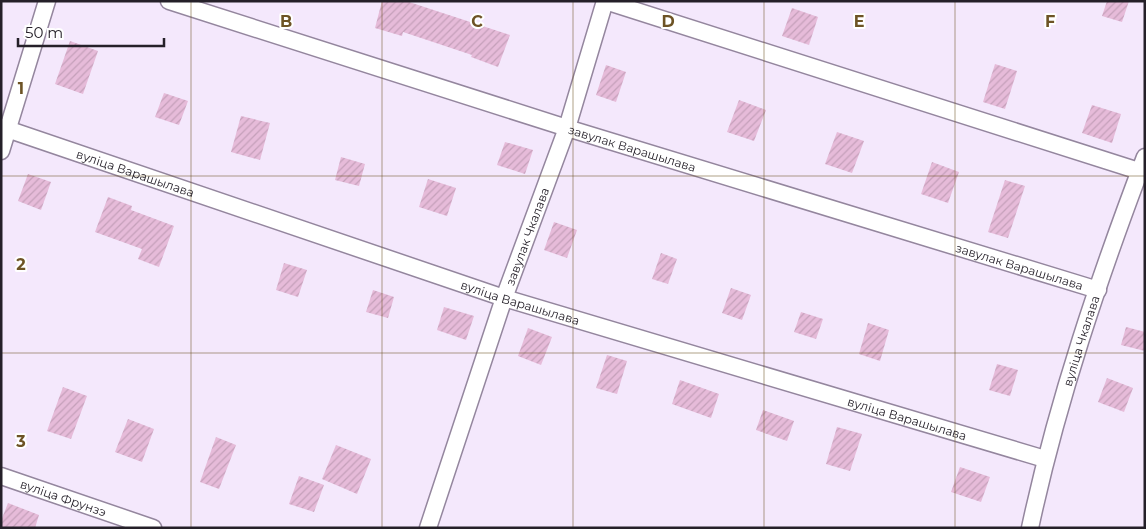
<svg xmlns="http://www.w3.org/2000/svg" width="1146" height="529" viewBox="0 0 1146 529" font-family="Montserrat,sans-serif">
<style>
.building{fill:url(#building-hatch)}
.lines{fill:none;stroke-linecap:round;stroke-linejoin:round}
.minor-casing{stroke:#94869e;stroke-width:19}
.minor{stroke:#fff;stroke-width:16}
.grid{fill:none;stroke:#6d5325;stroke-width:1;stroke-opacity:0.55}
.labels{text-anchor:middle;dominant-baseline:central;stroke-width:4;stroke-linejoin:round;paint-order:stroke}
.street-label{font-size:12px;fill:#252029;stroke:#fff}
.grid-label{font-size:16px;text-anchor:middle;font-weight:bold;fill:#6d5325;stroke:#fff;stroke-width:4;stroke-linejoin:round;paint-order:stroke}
</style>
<defs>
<pattern id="building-hatch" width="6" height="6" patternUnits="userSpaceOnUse" patternTransform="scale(1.25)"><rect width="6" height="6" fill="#e6bbd9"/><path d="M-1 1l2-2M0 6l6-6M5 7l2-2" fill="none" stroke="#c5a0ba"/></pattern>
</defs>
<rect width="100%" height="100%" fill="#f4e8fc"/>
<g class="building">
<path d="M382,1H406L510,35L498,67L471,57L472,55L403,32L402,36L375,28Z"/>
<path d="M1107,1H1129L1122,22L1102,16Z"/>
<path d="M792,8L818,17L809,45L782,36Z"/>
<path d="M70,41L98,51L83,94L55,84Z"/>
<path d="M995,64L1017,71L1005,109L983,102Z"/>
<path d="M606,65L626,72L616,102L596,95Z"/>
<path d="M164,93L188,101L179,125L155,117Z"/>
<path d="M739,100L766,110L754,141L727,132Z"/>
<path d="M1092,105L1121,114L1112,143L1082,133Z"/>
<path d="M241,116L270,123L260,160L231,152Z"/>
<path d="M837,132L864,141L852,173L825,164Z"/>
<path d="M505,142L533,150L525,174L497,165Z"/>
<path d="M341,157L365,164L359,186L335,180Z"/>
<path d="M932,162L959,172L948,203L921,194Z"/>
<path d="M28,174L51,182L41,210L18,201Z"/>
<path d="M428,179L456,188L447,216L419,207Z"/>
<path d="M1005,180L1025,186L1008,238L988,232Z"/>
<path d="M108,197L132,206L131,210L174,226L159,267L138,259L142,249L95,232Z"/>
<path d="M554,222L577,230L567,258L544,250Z"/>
<path d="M661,253L677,259L668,284L652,279Z"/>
<path d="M284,263L307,270L298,297L276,290Z"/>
<path d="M731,288L751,295L742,320L722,313Z"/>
<path d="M373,290L394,297L388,318L366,312Z"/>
<path d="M444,307L474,316L466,340L437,330Z"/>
<path d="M801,312L823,319L816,339L794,332Z"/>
<path d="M868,323L889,330L880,361L859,354Z"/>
<path d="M1126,327L1145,332V351L1121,345Z"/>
<path d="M528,328L552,337L541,365L518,356Z"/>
<path d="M607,355L627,361L617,394L596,388Z"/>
<path d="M997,364L1018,370L1010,396L989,390Z"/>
<path d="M1107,378L1133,388L1124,412L1098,402Z"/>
<path d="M680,380L719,394L711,418L672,404Z"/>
<path d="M63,387L87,396L71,439L47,431Z"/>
<path d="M763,410L794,421L787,441L756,430Z"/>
<path d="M128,419L154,429L142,462L115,452Z"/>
<path d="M837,427L862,434L850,471L826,464Z"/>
<path d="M216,437L236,445L219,489L200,482Z"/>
<path d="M336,445L371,459L357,494L322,479Z"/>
<path d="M960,467L990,477L981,502L951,492Z"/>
<path d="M299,476L324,485L314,512L289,504Z"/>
<path d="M8,503L39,515L35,528H1V521Z"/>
</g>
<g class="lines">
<g class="minor-casing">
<g id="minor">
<path id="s1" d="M169,1L567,128L1098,290"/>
<path d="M605,1L1139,171"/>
<path id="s2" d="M1,127L504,298L1045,459"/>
<path d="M1,151L47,1"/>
<path id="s3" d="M1,476L153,528"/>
<path id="s4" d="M428,528L504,298L567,128L605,1"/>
<path id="s5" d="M1030,528C1057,402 1099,278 1145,157"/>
</g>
</g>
<use href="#minor" class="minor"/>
</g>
<path class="grid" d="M191,1V528M382,1V528M573,1V528M764,1V528M955,1V528M1,176H1145M1,353H1145"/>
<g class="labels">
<g class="street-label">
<text stroke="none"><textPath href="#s1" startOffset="486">завулак Варашылава</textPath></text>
<text stroke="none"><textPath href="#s2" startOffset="142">вуліца Варашылава</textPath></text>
<text stroke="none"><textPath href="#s4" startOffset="308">завулак Чкалава</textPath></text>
<text stroke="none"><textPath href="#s1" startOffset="891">завулак Варашылава</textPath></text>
<text stroke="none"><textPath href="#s2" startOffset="548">вуліца Варашылава</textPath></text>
<text stroke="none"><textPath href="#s5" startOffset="194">вуліца Чкалава</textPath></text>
<text stroke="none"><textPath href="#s2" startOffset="952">вуліца Варашылава</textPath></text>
<text stroke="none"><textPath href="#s3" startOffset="66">вуліца Фрунзэ</textPath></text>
</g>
</g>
<g class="grid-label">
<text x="286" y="27">B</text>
<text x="477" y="27">C</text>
<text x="668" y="27">D</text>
<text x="859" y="27">E</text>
<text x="1050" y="27">F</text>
<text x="21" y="94">1</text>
<text x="21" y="270">2</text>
<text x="21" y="447">3</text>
</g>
<rect width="1146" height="529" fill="none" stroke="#252029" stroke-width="5"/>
<path d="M18 38v8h146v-8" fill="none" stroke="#252029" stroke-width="2.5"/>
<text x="25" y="38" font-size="15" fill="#252029" stroke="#ffffff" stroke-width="4" paint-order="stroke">50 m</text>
</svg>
